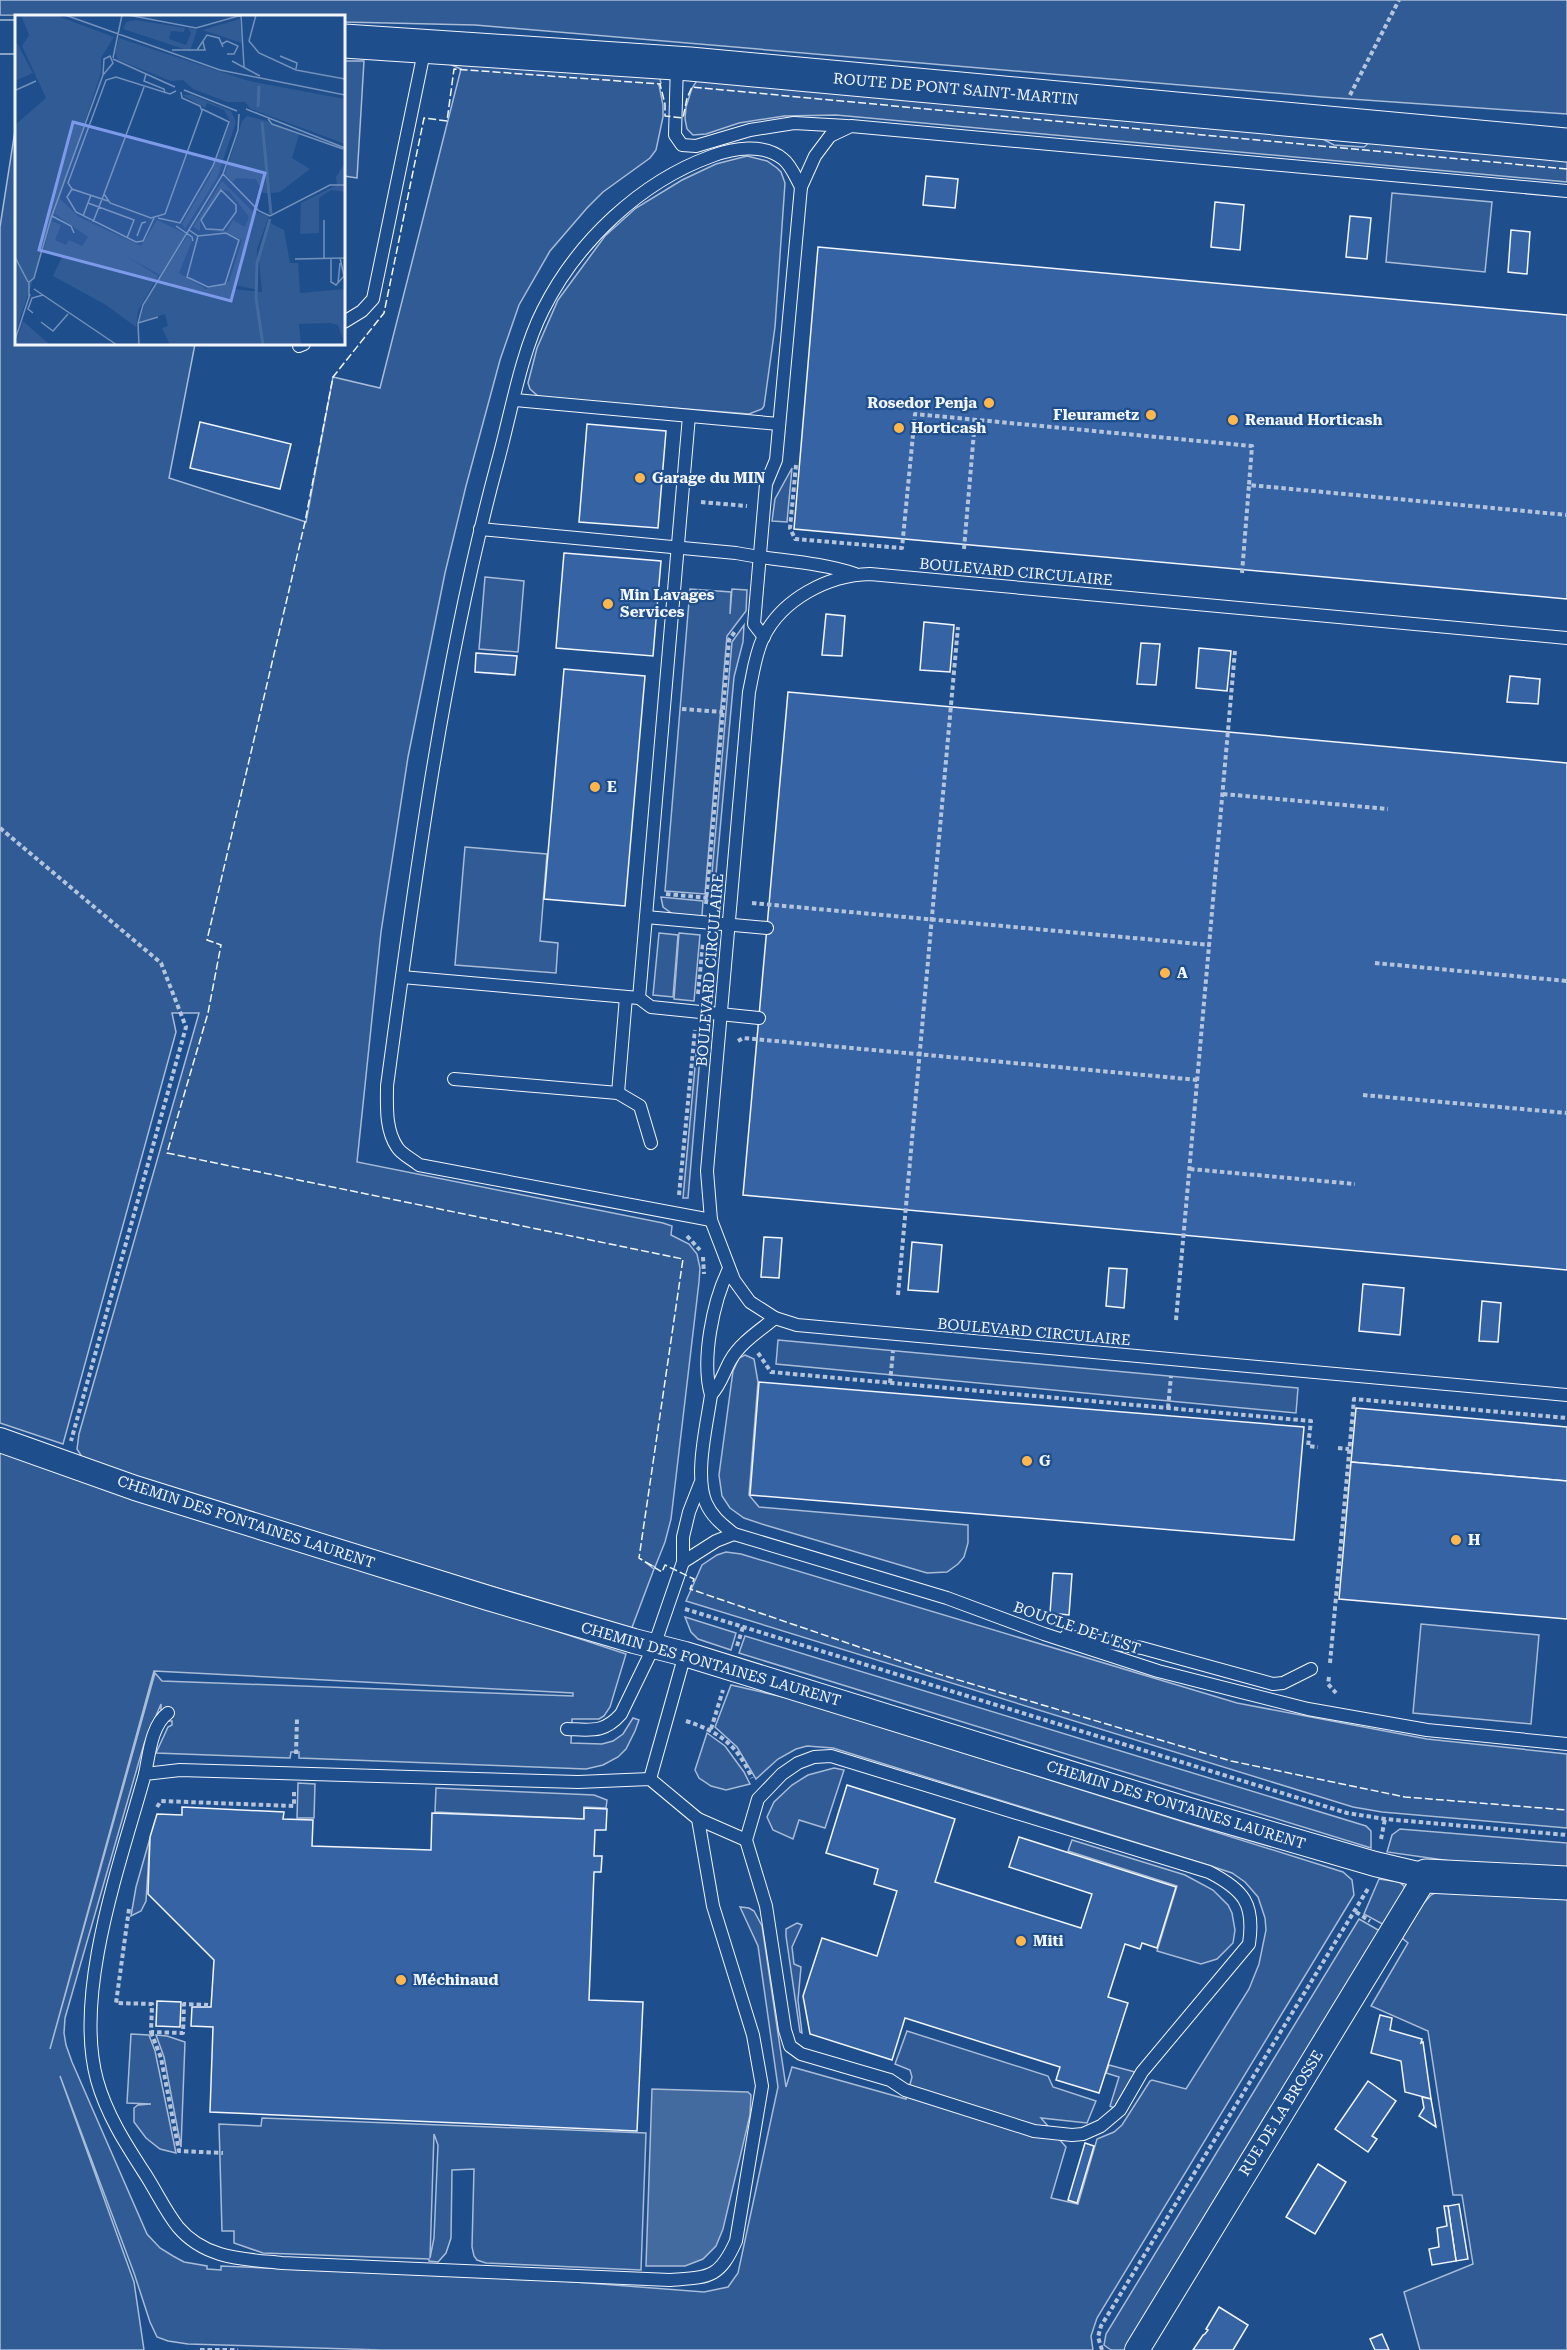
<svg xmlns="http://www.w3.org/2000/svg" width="1567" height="2350" viewBox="0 0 1567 2350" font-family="'Roboto Serif',serif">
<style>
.built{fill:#305b95;stroke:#a8bbd7;stroke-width:1.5;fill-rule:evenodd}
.water{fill:#446ba0;stroke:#a8bbd7;stroke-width:1.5}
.building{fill:#3563a3;stroke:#f2f6ff;stroke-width:1.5}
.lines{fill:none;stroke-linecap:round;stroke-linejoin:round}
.lane-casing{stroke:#f2f6ff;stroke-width:14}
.street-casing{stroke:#f2f6ff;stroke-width:26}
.secondary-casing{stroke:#f2f6ff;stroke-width:35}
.path{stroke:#b3c4dc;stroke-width:4;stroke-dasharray:4.5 3;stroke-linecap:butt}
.lane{stroke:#1f4e8c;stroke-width:12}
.street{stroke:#1f4e8c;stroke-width:24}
.secondary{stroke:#1f4e8c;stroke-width:33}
.fence{stroke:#f2f6ff;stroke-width:1.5;stroke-dasharray:8 3;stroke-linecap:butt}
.poi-dot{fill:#ffb74d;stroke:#1f4e8c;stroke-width:2}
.labels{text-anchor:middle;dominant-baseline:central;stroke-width:4.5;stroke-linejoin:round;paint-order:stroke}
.street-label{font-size:15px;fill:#f2f6ff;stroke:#1f4e8c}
.poi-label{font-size:15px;font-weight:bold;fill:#f2f6ff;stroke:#1f4e8c;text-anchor:start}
.inset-river{fill:none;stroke:#446ba0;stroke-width:3}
.inset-road{fill:none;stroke:#7391ba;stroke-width:1.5}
.view{fill:#7d9aea;fill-opacity:0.15;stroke:#7d9aea;stroke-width:3}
.inset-edge{fill:none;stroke:#f2f6ff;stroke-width:3}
</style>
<rect width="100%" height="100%" fill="#1f4e8c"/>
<g class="built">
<path d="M0,0H1567V114L1322,97L475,25L344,22V16L0,15Z"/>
<path d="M344,61H364L357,178L344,176Z"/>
<path d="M447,63L658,73L661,83L659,85L663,105V117L656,150L650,158L603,192L587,208L550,251L519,305L500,360L466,486L445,573L408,757L381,932L357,1162L663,1223L672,1226L671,1235L689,1244L697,1254L700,1268L699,1282L671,1519L665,1542L655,1567L645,1562L654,1569L631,1630L544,1608L534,1599L143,1481L84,1460L77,1449L79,1434L199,1013H172L176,1032L63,1444L0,1423V227L16,124V344H195L169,478L306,522L333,377L380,388L461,69Z"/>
<path d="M700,76L1321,138L1334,145L1364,147L1371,141L1567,158V182L836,115L784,116L739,123L706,134L693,135L687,129L685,119L686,107L692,88Z"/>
<path d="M747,156L767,161L777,168L781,172L785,183L775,327L764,406L762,409L749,414L548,398L538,396L530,389L528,383L537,348L558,300L605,236L636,208L682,180L716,164Z"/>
<path d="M1392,193L1492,202L1485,272L1386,262Z"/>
<path d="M792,468L787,522L772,521L775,499Z"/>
<path d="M485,577L524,581L518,652L479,649Z"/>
<path d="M690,589L731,592L730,614L732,589L747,590L746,611L727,636L705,894L665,891Z"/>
<path d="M744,625L743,642L734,677L714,896H710L732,642Z"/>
<path d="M465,847L547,854L540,941L558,943L556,973L455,965Z"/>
<path d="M661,897L703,901L702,916L694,918L674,915L663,907Z"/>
<path d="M659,933L678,935L673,997L653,995Z"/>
<path d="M679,933L700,935L694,1001L674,999Z"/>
<path d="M697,1045H701L688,1198H683Z"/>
<path d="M778,1340L1298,1388L1296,1413L776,1364Z"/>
<path d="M745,1355L754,1359L758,1382L749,1495L759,1507L968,1525V1543L964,1557L958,1564L947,1572L927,1573L765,1525L744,1518L730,1508L722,1496L719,1475L733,1371L739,1358Z"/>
<path d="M0,1448L626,1654L610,1707L604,1716L599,1719H572L571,1743L602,1744L613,1741L623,1734L633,1718L639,1720L635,1731L626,1749L618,1757L603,1765L586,1769L299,1758V1752H291L290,1758L156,1753L168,1727L172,1725V1721H161V1704L144,1744L65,2018L64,2033L66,2045L72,2062L147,2234L160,2248L173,2256L184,2262L207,2266V2269L221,2270V2266L562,2281L704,2292L728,2287L738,2273L778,2087L758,1946L740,1907L749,1908L754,1911L762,1926L786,2087L792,2067L906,2099L912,2077L910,2070L895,2064L907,2031L1048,2076L1053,2087L1096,2101L1087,2123L1041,2118L1066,2147L1051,2198L1078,2204L1097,2139L1114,2132L1122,2125L1150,2081L1152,2080L1186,2089L1249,1989L1259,1964L1266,1930L1265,1918L1258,1897L1245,1882L1232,1873L1211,1866L833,1748L807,1746L796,1749L778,1759L756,1779L737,1747L715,1727L731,1685L792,1699L1343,1872L1352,1880L1354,1895L1097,2318L1091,2336L1093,2350H382L188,2344L168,2341L157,2337L150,2322L134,2273L60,2076L134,2282L144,2350H0ZM154,1671L573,1693V1696L162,1681L155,1673L50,2049Z"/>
<path d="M726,1552L741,1554L1237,1703L1427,1739L1567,1754V1828L1382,1812L1353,1807L686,1601L702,1565L717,1555Z"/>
<path d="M685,1617L736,1633L731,1650L698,1639L691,1632Z"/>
<path d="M1421,1624L1539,1635L1531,1724L1413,1713Z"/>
<path d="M745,1636L1366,1826L1371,1831V1848L739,1653Z"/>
<path d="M707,1733L725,1746L744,1772L750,1784L726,1790L711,1786L699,1778L695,1770Z"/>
<path d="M834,1768L844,1770L825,1828L799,1820L793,1839L773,1830L767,1817L774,1802L792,1785L808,1775Z"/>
<path d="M298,1783L315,1784L314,1818H297Z"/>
<path d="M436,1788L594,1795L607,1800L606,1808L584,1807V1819L435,1812Z"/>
<path d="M1400,1829L1567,1843V1868L1451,1861L1387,1852L1392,1835Z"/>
<path d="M150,1838L146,1901L141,1911L131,1916L136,1887Z"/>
<path d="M1072,1840L1185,1875L1213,1890L1228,1905L1232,1913L1235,1930L1233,1943L1217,1959L1201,1964L1157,1951L1177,1886L1068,1851Z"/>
<path d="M1379,1879L1399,1882L1404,1886L1405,1893L1386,1926L1364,1914Z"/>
<path d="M1439,1891L1567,1895V2350H1420L1404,2292L1473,2264L1462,2195H1453L1428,2031L1371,2006L1408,1943L1402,1938L1423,1904L1431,1895Z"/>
<path d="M1359,1919L1380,1931L1125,2350H1111L1104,2345L1106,2334Z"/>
<path d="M797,1923L802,1925L792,1947L794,1964L801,1967L798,2000L802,2033L800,2032L786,1936V1929Z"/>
<path d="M131,2034L149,2035L155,2051L176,2153L160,2149L146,2138L134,2122V2108L138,2105L151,2104L127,2103Z"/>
<path d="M156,2035L167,2036L185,2042L181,2147L164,2057Z"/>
<path d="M1109,2065L1135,2072L1114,2108L1110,2106L1119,2077L1106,2073Z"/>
<path d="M262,2118L646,2133L641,2270L486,2263L477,2260L474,2256L472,2247L474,2169L452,2170L451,2238L446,2253L438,2262L429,2261V2259L263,2253L234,2243V2231H222L219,2124L261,2126ZM434,2134L438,2145L434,2238L430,2258Z"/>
</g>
<path class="water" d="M652,2089L748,2092L751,2095L750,2115L723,2229L716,2246L703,2259L685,2266H646Z"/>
<g class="building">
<path d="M926,176L958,179L955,208L923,205Z"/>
<path d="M1215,202L1244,205L1240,250L1211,247Z"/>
<path d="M1350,216L1371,218L1367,259L1346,257Z"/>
<path d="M1511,230L1530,232L1527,274L1508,272Z"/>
<path d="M818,247L1567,315V599L794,529Z"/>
<path d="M200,422L291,444L280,489L190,468Z"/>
<path d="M587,424L666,431L658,528L579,522Z"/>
<path d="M564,553L661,561L653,656L556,648Z"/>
<path d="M826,614L845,616L842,656L822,655Z"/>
<path d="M924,622L954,625L950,672L920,670Z"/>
<path d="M1141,643L1160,644L1156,685L1137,684Z"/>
<path d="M1199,648L1231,651L1227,691L1196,688Z"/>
<path d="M476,653L517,656L515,675L475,672Z"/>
<path d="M564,669L645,676L625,906L544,899Z"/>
<path d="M1510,676L1540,679L1538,704L1507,702Z"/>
<path d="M788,692L1567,763V1270L743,1195Z"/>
<path d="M764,1237L782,1238L779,1278L761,1277Z"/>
<path d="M912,1242L942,1245L938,1292L908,1290Z"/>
<path d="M1109,1268L1127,1269L1124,1308L1106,1306Z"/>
<path d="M1363,1284L1404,1288L1400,1335L1359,1331Z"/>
<path d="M1482,1301L1501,1303L1498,1342L1479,1341Z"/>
<path d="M759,1382L1304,1427L1294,1540L750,1495Z"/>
<path d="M1356,1408L1567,1427V1481L1351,1462Z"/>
<path d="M1351,1462L1567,1481V1619L1339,1599Z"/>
<path d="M1053,1573L1072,1574L1069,1615L1050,1613Z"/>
<path d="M847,1785L955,1819L935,1882L1081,1928L1092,1894L1009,1867L1019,1837L1176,1887L1157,1948L1142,1943L1140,1949L1125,1944L1108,1997L1128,2003L1099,2093L1056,2080L1060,2067L905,2018L892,2060L810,2034L803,1996L822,1938L877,1956L897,1891L874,1884L878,1869L826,1853Z"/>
<path d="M182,1807L284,1812L283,1819L313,1820L312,1846L431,1850L432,1813L584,1819V1808L607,1809L606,1830H595L594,1856H602L601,1872H594L589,2000L643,2002L637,2131L210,2112L213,2027L191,2026L192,2007H211L214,1960L148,1894L150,1837L157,1814L182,1815Z"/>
<path d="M157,2001L181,2002L180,2027L156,2026Z"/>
<path d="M1380,2015L1392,2018L1390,2030L1422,2039L1421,2043L1423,2042L1431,2099L1405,2092L1401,2061L1371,2053Z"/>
<path d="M1368,2081L1396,2101L1372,2136L1377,2139L1368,2152L1335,2129Z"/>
<path d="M1422,2097L1431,2099L1436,2127L1419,2116L1424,2108Z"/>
<path d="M1085,2143L1094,2146L1077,2203L1068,2200Z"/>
<path d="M1318,2164L1346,2182L1315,2234L1286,2217Z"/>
<path d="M1459,2204L1468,2259L1456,2261L1448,2206Z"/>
<path d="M1444,2206H1448L1456,2261L1432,2265L1429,2249L1439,2247L1437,2228L1447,2226Z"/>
<path d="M1219,2307L1248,2325L1233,2350H1193L1203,2335L1205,2334L1208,2330L1206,2329Z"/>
<path d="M1382,2334L1389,2350H1375L1370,2339Z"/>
</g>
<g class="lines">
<g class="lane-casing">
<g id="lane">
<path d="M677,63L675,135L682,145L696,146L750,130L794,123L847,126"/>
<path d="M344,322L362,311L373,299L425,47"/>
<path d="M299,346L304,344"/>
<path d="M515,400L779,424"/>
<path d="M480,529L736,553C776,561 816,561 855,574"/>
<path d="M764,637L754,624L766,484L776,460L801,187L815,156L830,136L851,126L1567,191"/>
<path d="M1567,638L870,574C828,575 782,599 763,638C755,655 753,674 749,692L707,1171L711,1220L734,1280L750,1302L775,1318L797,1325L1567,1395"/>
<path d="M646,917L767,928"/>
<path d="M402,977L639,998L689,416"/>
<path d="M639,998L651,1007L759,1018"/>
<path d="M454,1079L618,1093L640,1106L651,1143"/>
<path d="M618,1093L626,997"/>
<path d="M711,1220L419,1165C412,1159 401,1154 397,1147C385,1129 387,1105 387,1086C415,879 442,671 496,468C510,419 520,355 543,310C577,242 640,182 712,156C733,148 764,143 783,159C791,165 796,178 801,187"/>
<path d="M729,1269C713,1301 701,1360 711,1395C707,1424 694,1476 706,1503C712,1517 723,1525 734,1534L947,1598L1044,1634L1158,1671L1308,1709L1427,1730L1567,1744"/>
<path d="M711,1395C721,1384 723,1374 730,1361C740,1343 759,1331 775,1318"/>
<path d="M683,1562L716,1541L734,1534"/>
<path d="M1066,1636L1142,1648L1273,1684L1283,1683L1311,1669"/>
<path d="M567,1729C592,1730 604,1733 621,1714L654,1646L683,1562V1537L689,1512L700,1484"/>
<path d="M831,1756L1209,1872C1244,1890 1255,1904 1249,1944L1142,2072L1120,2110L1101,2126L1083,2134L1072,2135L1034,2131L905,2090L890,2080L801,2054L790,2046L785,2030L766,1906L746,1840L758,1799L782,1774L798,1763L814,1757Z"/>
<path d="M180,1770L578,1782L650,1779L698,1819L713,1906L753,2035L762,2086L736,2241C719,2279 709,2277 670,2280L282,2263C243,2259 205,2259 178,2227C166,2212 157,2193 147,2177C127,2146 107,2116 97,2080C73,1992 121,1861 145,1774Z"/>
<path d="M145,1774C149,1756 151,1725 168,1713"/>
<path d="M650,1779L685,1654"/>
<path d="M698,1819L746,1840"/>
</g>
</g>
<g class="street-casing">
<path id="street" d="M0,1440L135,1488L488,1598L634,1641L685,1654L1189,1810L1375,1864L1426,1876L1137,2350"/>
</g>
<g class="secondary-casing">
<g id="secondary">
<path d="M0,37H16"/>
<path d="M344,41L690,64L1567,145"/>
<path d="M1426,1876L1567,1883"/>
</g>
</g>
<g class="path">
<path d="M1350,95L1399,0"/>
<path d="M796,465L790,528L795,539L902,548L915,414L1252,446L1249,485L1567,515"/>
<path d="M701,502L747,506"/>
<path d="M964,549L975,420"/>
<path d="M1242,573L1249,485"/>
<path d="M682,709L723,712"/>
<path d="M1223,794L1388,809"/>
<path d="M0,828L161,963L186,1027L71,1441"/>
<path d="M666,894L709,898"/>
<path d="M752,903L1210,945"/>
<path d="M706,904L729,640L736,630"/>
<path d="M1375,963L1567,981"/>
<path d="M698,994L703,942"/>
<path d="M738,1041L743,1038L1198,1080"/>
<path d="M1363,1095L1567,1113"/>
<path d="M1190,1169L1355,1184"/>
<path d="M679,1195L695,1030"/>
<path d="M687,1236L700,1250"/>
<path d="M703,1257L704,1274"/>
<path d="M898,1295L958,627"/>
<path d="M1176,1320L1235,651"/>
<path d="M758,1353L771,1372L1311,1421L1308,1446L1318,1447"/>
<path d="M890,1383L893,1351"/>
<path d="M1168,1408L1171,1376"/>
<path d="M1338,1448L1349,1449"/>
<path d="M685,1609L1347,1813L1385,1819L1567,1835"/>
<path d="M737,1646L743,1627"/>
<path d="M1330,1663L1354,1399L1567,1418"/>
<path d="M1329,1677L1328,1684L1336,1693"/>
<path d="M686,1721C720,1732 737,1745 752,1778"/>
<path d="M711,1729L723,1690"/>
<path d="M296,1754L297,1718"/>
<path d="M157,1807L161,1801L294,1806V1792"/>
<path d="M1381,1839L1385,1819"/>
<path d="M129,1909L116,2003L152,2004L151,2032L183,2033L184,2004L208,2005"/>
<path d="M1356,1912L1370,1921"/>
<path d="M151,2032L161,2058L179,2151L223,2153"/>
<path d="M200,2350H238"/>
<path d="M1102,2350L1098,2337L1101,2326L1369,1887"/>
</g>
<use href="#lane" class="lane"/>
<use href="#street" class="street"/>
<use href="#secondary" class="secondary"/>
<path class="fence" d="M1567,169L692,87L687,98L683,118L665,116V104L660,84L454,69L447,121L424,118L384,313L333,377L305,522L207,940L221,945L208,1013L167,1153L683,1259L639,1558L662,1572L665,1565L694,1579L690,1589L935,1673L1231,1761L1405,1797L1567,1810"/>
</g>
<g class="poi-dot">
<circle cx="989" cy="403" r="6"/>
<circle cx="1151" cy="415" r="6"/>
<circle cx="1233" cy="420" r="6"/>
<circle cx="899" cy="428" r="6"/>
<circle cx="640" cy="478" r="6"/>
<circle cx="608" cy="604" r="6"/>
<circle cx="595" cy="787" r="6"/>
<circle cx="1165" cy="973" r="6"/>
<circle cx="1027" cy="1461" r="6"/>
<circle cx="1456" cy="1540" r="6"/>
<circle cx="1021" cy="1941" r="6"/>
<circle cx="401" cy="1980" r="6"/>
</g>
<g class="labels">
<g class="street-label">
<text transform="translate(956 89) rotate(5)">ROUTE DE PONT SAINT-MARTIN</text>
<text transform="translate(1016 572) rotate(5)">BOULEVARD CIRCULAIRE</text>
<text transform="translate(710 970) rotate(-85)">BOULEVARD CIRCULAIRE</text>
<text transform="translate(1034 1332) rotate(5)">BOULEVARD CIRCULAIRE</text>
<text transform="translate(246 1522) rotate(18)">CHEMIN DES FONTAINES LAURENT</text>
<text transform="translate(1077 1628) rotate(19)">BOUCLE DE L'EST</text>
<text transform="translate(711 1664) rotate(16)">CHEMIN DES FONTAINES LAURENT</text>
<text transform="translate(1176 1805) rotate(17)">CHEMIN DES FONTAINES LAURENT</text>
<text transform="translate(1281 2113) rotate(-58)">RUE DE LA BROSSE</text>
</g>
<g class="poi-label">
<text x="977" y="403" text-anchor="end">Rosedor Penja</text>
<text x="1139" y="415" text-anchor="end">Fleurametz</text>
<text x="1245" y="420">Renaud Horticash</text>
<text x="911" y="428">Horticash</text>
<text x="652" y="478">Garage du MIN</text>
<text x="620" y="595">Min Lavages<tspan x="620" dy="17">Services</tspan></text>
<text x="607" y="787">E</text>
<text x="1177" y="973">A</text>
<text x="1039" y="1461">G</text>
<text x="1468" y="1540">H</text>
<text x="1033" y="1941">Miti</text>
<text x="413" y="1980">Méchinaud</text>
</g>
</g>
<g transform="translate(15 15)">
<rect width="330" height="330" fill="#1f4e8c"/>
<path d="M6,0H40L99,22L86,43V58L0,319V110L31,83L7,31L14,20ZM225,4L227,28L187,15ZM121,5L170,13L169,17L156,16L154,24L171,30L176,18L173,13L182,15L175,36L108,14L111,7ZM104,23L234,66L330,84V129L236,94L230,87H212L178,74L168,65L156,66L103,45L100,38ZM2,28L18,58L0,66V29ZM167,80H177L216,96L221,107L202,163L170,214L167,209L195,161L215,106L209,95L192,88L190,93ZM232,101L249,105L284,120L277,143L295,154L265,177L256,178L246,107L254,178H248L241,164L221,163L218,167L210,159L227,106ZM330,148V177L316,175L304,183V218L285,219L286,188L322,170L321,162ZM207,166L237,196L254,201L242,234L243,275L220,270L217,274L247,277L244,245L249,222L255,208L269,215L275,248H283L285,278L330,274V330L323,310L315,308L284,309L286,330H155L147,313L153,311L150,299L124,307L131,285L173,220L177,226L164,258L191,274L214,267L227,225L211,217L196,216H212L218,205L230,212L234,202L214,176L206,174L185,205V216L178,212ZM44,183L64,202L126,231L142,205L171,219L145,260L111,241L143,261L123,296L121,312L91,290L38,261L47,242L29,234L37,206L46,210L40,225L51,230L54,225L67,231L73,222L40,199ZM8,306L35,330H0Z" fill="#305b95"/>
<path class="inset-river" d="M243,92L244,71M247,107L256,199M248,330L241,283L242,248L255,204"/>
<path class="inset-road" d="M50,0L205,55L330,80M113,0L181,13L227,0M226,0L229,52M241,0L234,26L244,38L281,55L330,64M188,27L190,35H182L192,20L204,23L208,32M207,29L212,26L223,31L219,39H212M157,35H182M265,41L282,48L281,54M98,43L107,0M98,44L160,72M217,46L245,61M131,59L129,66L149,74L150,78M129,72L89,179L95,188L136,203L150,199L187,96L185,91L167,83L166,77M1,75L21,66M169,75L222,96M231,94L330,133M253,104L257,109L328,134M208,159L244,196L255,201L315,170H330M57,174L52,182L61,197L121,227L128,226L139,203M206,175L221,190V197L208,215L191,214L186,205ZM93,186L57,174L53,168L91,65L101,62L155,79L161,76M73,188L119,205L112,223M37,201L56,211L59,218M68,201L76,180M143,203L165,208L198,151L214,107L187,94M78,207L89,179M161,211L177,222L178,226M174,215L183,221L211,218L224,225L210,269L193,272L172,262L183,221M122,221L127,208L131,207M0,242L13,267M280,244L330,243M309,244V205M316,244V267L321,270L329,261L325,243M323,268L325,248M19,274L102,330M14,281V267L19,263L36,203L88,60L89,44L95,41L98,48L88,60M18,298L13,294L17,283L28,280M26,307L38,316L53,299M123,308L143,302M0,325L15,279M124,330L123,308L128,290L208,159L223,115L224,99"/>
<path class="view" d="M58,107L250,158L216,286L24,235Z"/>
<rect width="330" height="330" class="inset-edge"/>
</g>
</svg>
